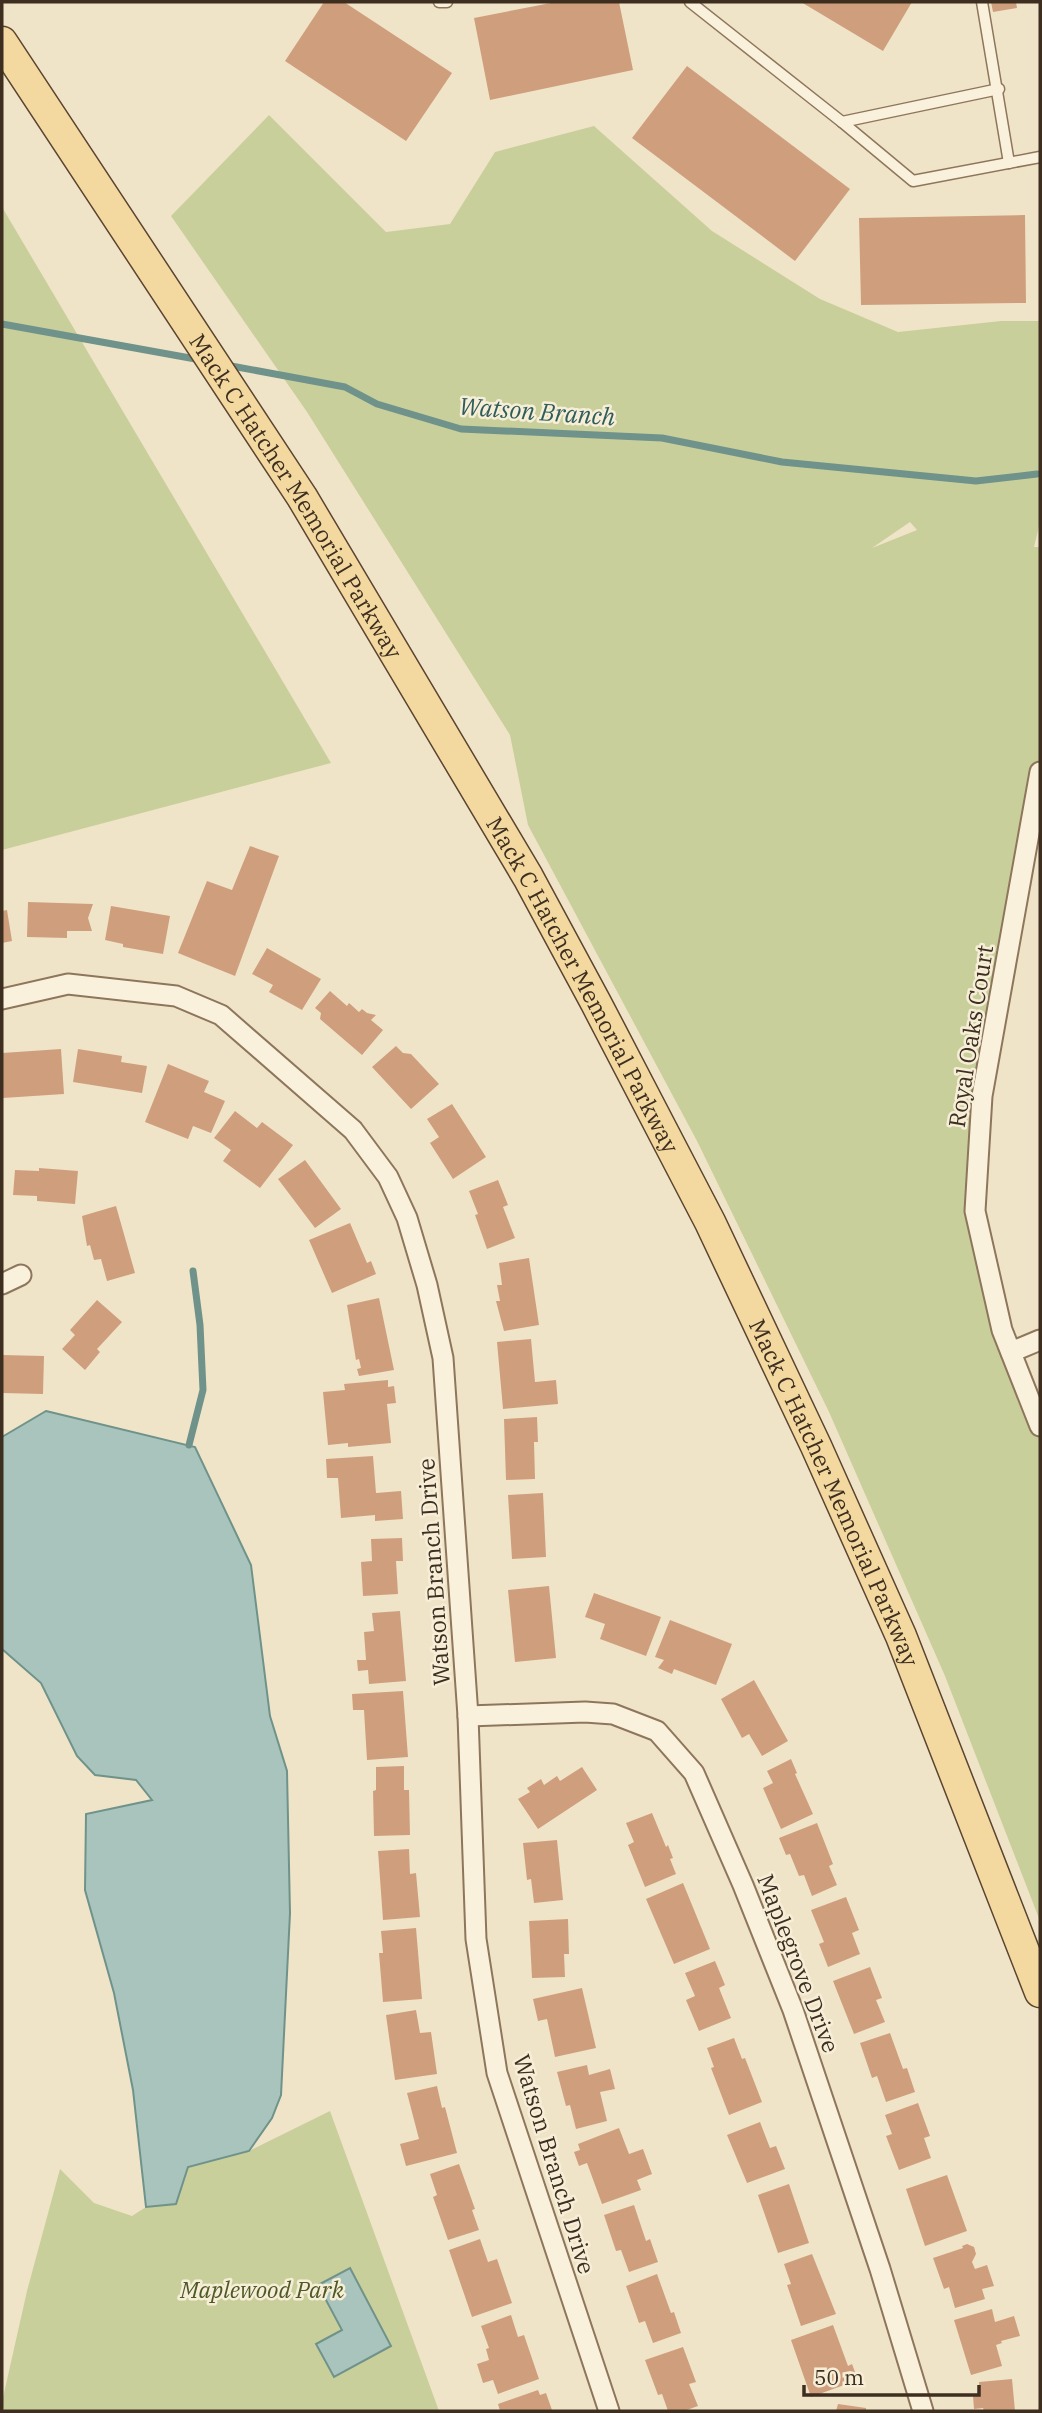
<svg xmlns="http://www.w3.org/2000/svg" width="1042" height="2413" viewBox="0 0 1042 2413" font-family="'IBM Plex Serif',serif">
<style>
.green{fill:#c9cf9b;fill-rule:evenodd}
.water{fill:#a9c4bc;stroke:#6f938a;stroke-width:2}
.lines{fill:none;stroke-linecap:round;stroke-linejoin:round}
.stream{stroke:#6f938a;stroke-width:7}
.building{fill:#cf9f7d}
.lane-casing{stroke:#8d765c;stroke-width:13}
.street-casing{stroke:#8d765c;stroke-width:23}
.primary-casing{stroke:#5b4430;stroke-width:33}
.lane{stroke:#faf1dc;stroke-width:10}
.street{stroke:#faf1dc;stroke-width:19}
.primary{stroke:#f3d9a0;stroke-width:30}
.labels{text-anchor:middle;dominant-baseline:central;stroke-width:5;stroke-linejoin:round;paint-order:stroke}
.street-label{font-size:23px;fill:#3d2e20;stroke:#f7eed8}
.park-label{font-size:23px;font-style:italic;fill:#4d5a26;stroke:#f7eed8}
.water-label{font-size:24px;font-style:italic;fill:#2f5d5a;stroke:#f7eed8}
</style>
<rect width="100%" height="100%" fill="#f0e4c8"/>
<g class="green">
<path d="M269,115L386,232L450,224L495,152L594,126L712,231L820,299L898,332L1001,321H1040V522L1034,547H1040V834L1028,842L975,1211L1000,1332L1040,1411V1921L945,1676L829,1412L697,1141L528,825L510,735L307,412L171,216ZM910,522L917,530L872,548Z"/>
<path d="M2,207L331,763L2,850Z"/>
<path d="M330,2111L439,2411H4L2,2402L27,2291L60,2169L94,2203L132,2216L146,2207L176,2204L188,2167L249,2151Z"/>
</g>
<g class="water">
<path d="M46,1411L195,1447L251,1565L270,1716L287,1771L290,1913L281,2095L272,2118L249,2151L188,2167L176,2204L146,2207L133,2090L114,1993L85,1890L86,1814L152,1800L136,1780L95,1775L77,1756L41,1683L2,1649V1437Z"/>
<path d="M350,2268L391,2346L334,2377L316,2344L342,2330L318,2285Z"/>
</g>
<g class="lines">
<g class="stream">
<path d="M2,324L201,360"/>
<path d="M226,365L345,387L377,404L461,429L662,438L782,462L976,481L1037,474"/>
<path d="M189,1445L203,1390L200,1325L193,1271"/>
</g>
</g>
<g class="building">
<path d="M324,2H344L452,73L406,141L285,61Z"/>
<path d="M556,2H619L633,70L490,100L474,18Z"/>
<path d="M801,2H912L883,51Z"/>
<path d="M991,2H1016L1017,8L993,12Z"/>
<path d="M687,66L850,189L795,261L632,138Z"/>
<path d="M1025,215L1026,303L861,305L859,218Z"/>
<path d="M250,846L279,856L235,976L178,953L207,881L232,890Z"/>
<path d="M28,902L93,904L88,918L92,931H67V938L27,937Z"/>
<path d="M111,906L170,916L163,954L123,947V944L105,940Z"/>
<path d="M7,910L12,941L2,943V911Z"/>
<path d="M267,948L321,979L302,1010L269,992L273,985L252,974Z"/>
<path d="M330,991L347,1006L349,1003L359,1012L362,1009L367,1013L376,1015L371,1020L383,1030L362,1055L320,1019L321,1013L315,1008Z"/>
<path d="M396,1046L403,1053L411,1054L439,1084L411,1109L372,1067Z"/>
<path d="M61,1049L64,1094L3,1098L2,1053Z"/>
<path d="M78,1049L122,1056L121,1062L147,1066L142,1093L73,1082Z"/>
<path d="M168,1064L209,1081L204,1092L225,1101L211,1133L193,1126L188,1139L145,1122Z"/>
<path d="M452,1104L486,1157L453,1179L430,1143L439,1137L427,1119Z"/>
<path d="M235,1111L257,1128L262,1122L293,1145L260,1188L223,1161L231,1150L214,1138Z"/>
<path d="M305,1160L341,1209L315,1228L278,1179Z"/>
<path d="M39,1168L78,1171L75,1204L37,1201V1196L13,1195L15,1170L39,1171Z"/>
<path d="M498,1180L508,1205L503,1207L515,1238L487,1249L475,1215L478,1214L469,1191Z"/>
<path d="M116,1206L135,1273L107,1281L101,1259L94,1260L90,1245L87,1246L82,1216Z"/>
<path d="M350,1223L367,1263L371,1261L376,1274L332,1293L309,1240Z"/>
<path d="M529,1258L539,1325L504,1331L496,1301H500L497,1285H502L499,1263Z"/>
<path d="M379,1298L394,1370L359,1376L357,1369L361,1368L359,1359L356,1360L347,1305Z"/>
<path d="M97,1300L122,1322L97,1349L100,1352L85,1370L62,1349L75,1335L70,1330Z"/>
<path d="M531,1339L535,1382L556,1380L558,1404L503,1409L497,1342Z"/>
<path d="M2,1355L44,1356L43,1394L2,1393Z"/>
<path d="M388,1380V1387L394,1386L396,1403L387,1404L391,1443L348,1447V1443L328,1445L323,1392L345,1390L344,1384Z"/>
<path d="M537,1417L538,1442H534L535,1479L506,1480L504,1419Z"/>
<path d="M373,1456L376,1493L401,1491L403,1519L375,1521V1515L341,1518L338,1478H327L326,1459Z"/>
<path d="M543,1493L546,1557L512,1559L508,1495Z"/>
<path d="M402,1538L403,1561H396L398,1594L363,1596L361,1562L372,1561L371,1539Z"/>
<path d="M549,1586L556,1658L515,1662L508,1590Z"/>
<path d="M594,1593L661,1617L646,1656L600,1639L605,1624L585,1617Z"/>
<path d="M400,1611L406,1681L369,1684L368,1670L358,1671L357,1660H366L364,1632L374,1631L372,1613Z"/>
<path d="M670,1620L732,1644L716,1685L674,1669L672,1674L658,1668L664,1660L655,1657Z"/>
<path d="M754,1680L788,1741L762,1756L749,1734L742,1738L721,1699Z"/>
<path d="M403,1691L408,1757L367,1760L364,1710H353L352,1694Z"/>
<path d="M791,1759L797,1773L795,1774L813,1814L781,1829L763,1788L773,1783L767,1771Z"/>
<path d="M404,1766V1790H409L410,1835L374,1836L373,1791L376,1790V1767Z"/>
<path d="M582,1767L597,1790L538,1829L518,1799L530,1792L527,1788L541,1779L544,1785L557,1776L560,1781Z"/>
<path d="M652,1813L666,1847L668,1845L673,1858L670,1859L676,1874L645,1887L628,1845L634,1842L626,1823Z"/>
<path d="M817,1823L833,1864L829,1866L837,1885L812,1896L804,1875L799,1876L790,1854L786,1855L779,1838Z"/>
<path d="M557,1840L563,1900L534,1903L531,1879L527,1880L523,1843Z"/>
<path d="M409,1849L410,1874L416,1873L420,1917L383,1920L378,1851Z"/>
<path d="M683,1883L710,1949L674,1964L646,1899Z"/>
<path d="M846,1897L859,1930L852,1933L860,1954L828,1967L819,1944L824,1942L811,1910Z"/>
<path d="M568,1919L569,1954H564L565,1977L532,1978L529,1921Z"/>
<path d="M416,1928L422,1999L383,2002L379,1953H383L381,1931Z"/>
<path d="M715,1961L725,1985L719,1988L731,2018L699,2031L686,2000L695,1996L685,1973Z"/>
<path d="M870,1967L882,1998L876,2000L885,2022L854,2034L833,1981Z"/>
<path d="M582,1988L596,2048L555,2057L547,2019L538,2021L533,1999Z"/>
<path d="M416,2010L420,2033L431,2032L437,2074L395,2080L386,2015Z"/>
<path d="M890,2033L903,2069L907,2068L915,2092L886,2102L877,2076L872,2078L860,2043Z"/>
<path d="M734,2038L742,2059L745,2058L762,2102L729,2115L711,2068L714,2067L707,2048Z"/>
<path d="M587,2065L589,2075L610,2069L615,2089L600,2092L607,2121L576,2129L570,2105L566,2106L557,2072Z"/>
<path d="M437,2086L442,2108L445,2107L457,2153L406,2166L400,2144L419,2139L407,2093Z"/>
<path d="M918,2103L930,2136L924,2138L931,2158L899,2170L886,2136L892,2134L885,2115Z"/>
<path d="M760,2122L770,2148L776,2146L785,2169L747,2183L727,2135Z"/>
<path d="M619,2128L629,2154L643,2149L652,2174L637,2180L641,2190L602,2204L587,2163L579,2166L574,2152L580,2150L578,2144Z"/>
<path d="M459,2164L475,2209L472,2210L479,2230L448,2240L433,2197L437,2195L430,2174Z"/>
<path d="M947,2175L967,2231L925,2246L906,2189Z"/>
<path d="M789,2184L809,2243L778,2253L758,2195Z"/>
<path d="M634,2205L646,2241L650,2239L658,2262L629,2272L621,2250L616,2251L604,2215Z"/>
<path d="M480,2239L488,2262L497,2259L512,2303L472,2317L449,2250Z"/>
<path d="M967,2244L974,2247L976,2254L972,2262L975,2269L987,2265L994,2286L982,2289L985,2299L955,2308L949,2287L944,2289L933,2258L963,2248L962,2246Z"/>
<path d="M812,2254L836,2314L801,2326L787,2285L791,2284L784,2264Z"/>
<path d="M657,2274L671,2313L674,2312L681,2333L653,2343L645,2321L639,2323L626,2286Z"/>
<path d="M992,2309L995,2322L1014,2316L1020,2336L1001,2341L1002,2343L996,2345L1002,2366L971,2375L954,2320Z"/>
<path d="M511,2315L518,2337L524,2335L539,2379L498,2394L493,2380L483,2383L477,2364L489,2360L486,2349L489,2348L481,2326Z"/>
<path d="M833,2325L848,2366L852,2364L858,2380L811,2397L791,2340Z"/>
<path d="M683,2347L696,2382L689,2384L698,2406L684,2411H668L662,2394L658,2395L645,2360Z"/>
<path d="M1012,2379L1015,2411H984L983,2408L974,2409L973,2396L980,2395L979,2382Z"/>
<path d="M538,2390L540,2395L546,2393L552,2410L500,2411L498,2404Z"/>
<path d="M838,2404L866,2408V2411H836Z"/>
</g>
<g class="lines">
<g class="lane-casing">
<g id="lane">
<path d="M439,2H447"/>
<path d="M690,2L842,122L913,181L1040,157"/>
<path d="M982,2L1009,163"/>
<path d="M842,122L999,89"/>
</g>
</g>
<g class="street-casing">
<g id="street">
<path d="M1040,772L982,1096L975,1211L1002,1330L1040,1426"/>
<path d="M2,999L68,984L176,996L221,1015L353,1130L388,1177L407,1218L427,1285L443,1358L468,1716L476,1939L497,2073L609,2411"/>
<path d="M2,1284L21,1275"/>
<path d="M1011,1352L1040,1340"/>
<path d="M468,1716L585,1712L613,1714L657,1731L694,1773L743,1885L793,2010L880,2269L923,2411"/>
</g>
</g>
<g class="primary-casing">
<g id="primary">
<path id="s1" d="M2,42L302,497L528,877L596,1003L710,1222L816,1446L901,1636L1040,1992"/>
</g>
</g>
<use href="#lane" class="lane"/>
<use href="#street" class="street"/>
<use href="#primary" class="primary"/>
</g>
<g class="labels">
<g class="street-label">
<text stroke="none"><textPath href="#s1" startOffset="541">Mack C Hatcher Memorial Parkway</textPath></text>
<text stroke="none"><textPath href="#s1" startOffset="1108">Mack C Hatcher Memorial Parkway</textPath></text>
<text transform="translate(970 1036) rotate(-81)">Royal Oaks Court</text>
<text stroke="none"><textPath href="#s1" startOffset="1675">Mack C Hatcher Memorial Parkway</textPath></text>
<text transform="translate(433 1572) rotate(-94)">Watson Branch Drive</text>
<text transform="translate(799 1963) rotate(69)">Maplegrove Drive</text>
<text transform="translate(555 2164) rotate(73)">Watson Branch Drive</text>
</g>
<g class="park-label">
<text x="262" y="2289">Maplewood Park</text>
</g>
<g class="water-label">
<text transform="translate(537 411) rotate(4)">Watson Branch</text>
</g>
</g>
<rect width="1042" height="2413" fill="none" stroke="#3d2e20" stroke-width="7"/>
<path d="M804 2385v10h175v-10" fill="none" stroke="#3d2e20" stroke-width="3.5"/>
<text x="814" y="2385" font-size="21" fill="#3d2e20" stroke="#f7eed8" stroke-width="5" paint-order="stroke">50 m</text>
</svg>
